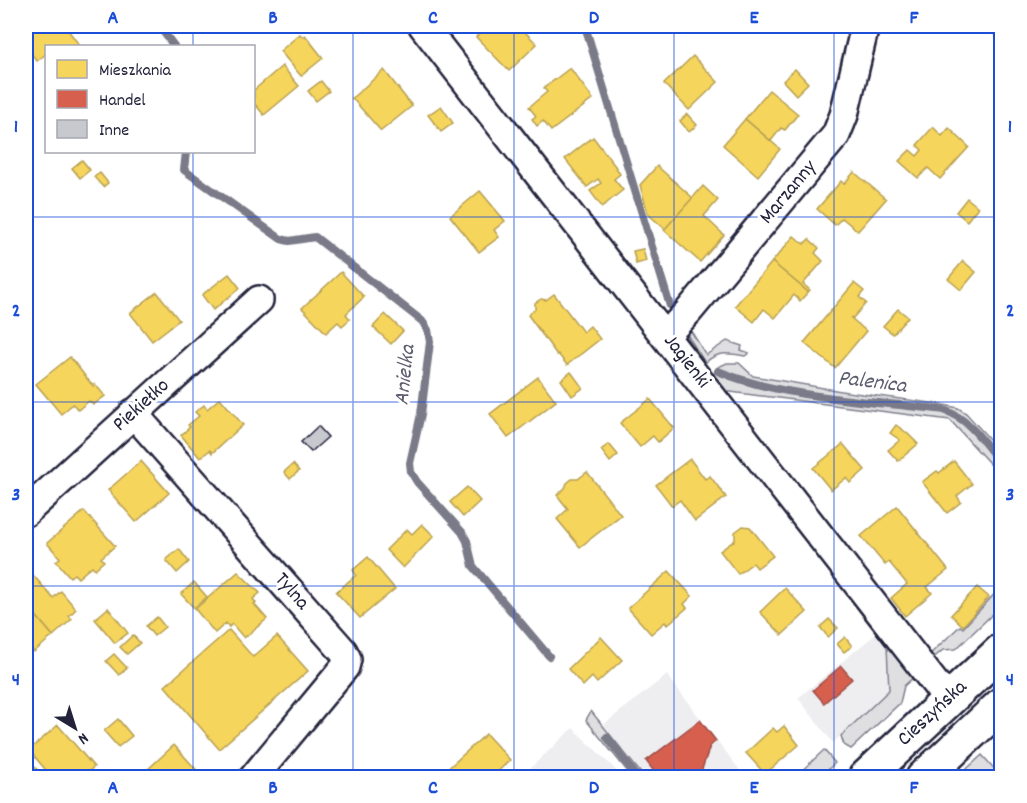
<svg xmlns="http://www.w3.org/2000/svg" width="1027" height="803" viewBox="0 0 1027 803" font-family="Dekko,sans-serif">
<style>
.built{fill:#eeeef1}
.green{fill:#dfdfe2;stroke:#80808e;stroke-width:1.5}
.homes{fill:#f6d55c;stroke:#b69f52;stroke-width:1.5}
.shops{fill:#d6604d;stroke:#a04d48;stroke-width:1.5}
.lines{fill:none;stroke-linecap:round;stroke-linejoin:round}
.stream{stroke:#7a7a88;stroke-width:8}
.building{fill:#c8c8cf;stroke:#22223b;stroke-width:1.5}
.minor-casing{stroke:#22223b;stroke-width:32}
.major-casing{stroke:#22223b;stroke-width:38}
.minor{stroke:#fff;stroke-width:27}
.major{stroke:#fff;stroke-width:33}
.grid{fill:none;stroke:#1d4ed8;stroke-width:1.5;stroke-opacity:0.55}
.labels{text-anchor:middle;dominant-baseline:central;stroke-width:6;stroke-linejoin:round;paint-order:stroke}
.street-label{font-size:21px;fill:#22223b;stroke:#fff}
.water-label{font-size:22px;font-style:italic;fill:#5c5c6f;stroke:#fff}
.neatline{fill:none;stroke:#1d4ed8;stroke-width:2}
.grid-label{font-size:20px;text-anchor:middle;font-weight:bold;fill:#1d4ed8}
</style>
<rect width="100%" height="100%" fill="#fff"/>
<filter id="ink" filterUnits="userSpaceOnUse"><feTurbulence type="fractalNoise" baseFrequency=".0167" numOctaves="2"/><feDisplacementMap in="SourceGraphic" scale="12" xChannelSelector="R" yChannelSelector="G"/><feConvolveMatrix kernelMatrix="1 2 1 2 8 2 1 2 1" color-interpolation-filters="sRGB"/></filter>
<g filter="url(#ink)">
<g class="built">
<path d="M877,633L887,647L889,690L833,743L798,698Z"/>
<path d="M667,675L745,777H644L603,725Z"/>
<path d="M573,728L611,765L621,777H521Z"/>
</g>
<g class="green">
<path d="M689,328L706,355L727,341L742,346L741,350L749,353L745,356C730,353 718,351 706,362L702,360L685,333Z"/>
<path d="M727,363H739L753,376L847,392L939,404L958,408L966,413L1001,452V476L950,420L723,391L716,379L712,377L718,367Z"/>
<path d="M1001,587V606L956,649L943,650L931,660L928,656L960,626L963,628Z"/>
<path d="M847,595H851L915,676L904,686L900,703L851,749L844,745L841,736L889,690L887,647Z"/>
<path d="M591,711L644,777H632L586,720Z"/>
<path d="M824,750L835,763L820,777H795Z"/>
<path d="M982,755L1000,775L999,777H958Z"/>
</g>
<g class="homes">
<path d="M26,26H74L68,30L80,46H46V54L37,61L26,47Z"/>
<path d="M487,26H519L537,44L509,71L476,37Z"/>
<path d="M985,26H1002V42Z"/>
<path d="M300,34L303,37L305,35L323,58L301,76L280,51Z"/>
<path d="M693,56L718,82L689,110L664,84Z"/>
<path d="M282,66L299,86L264,115L254,103V90Z"/>
<path d="M570,68L593,99L551,131L543,121L537,126L532,119L536,116L529,107L547,92L544,88Z"/>
<path d="M795,69L808,83L796,95L783,81Z"/>
<path d="M384,70L412,106L381,131L352,98Z"/>
<path d="M321,81L329,91L316,101L308,91Z"/>
<path d="M769,90L798,114L785,130L781,128L771,141L745,119Z"/>
<path d="M441,106L453,123L441,132L428,115Z"/>
<path d="M687,114L697,125L689,132L680,121Z"/>
<path d="M745,119L780,149L758,176L723,145Z"/>
<path d="M933,127L942,136L949,128L969,147L940,179L928,168L918,178L899,161L910,150L917,156L922,150L917,145Z"/>
<path d="M593,137L615,166L620,174L614,179L623,190L602,207L590,191L601,183L598,179L587,187L565,159Z"/>
<path d="M82,160L90,170L80,178L72,168Z"/>
<path d="M657,166L693,198L665,229L648,214L640,185Z"/>
<path d="M854,172L886,199L858,231L842,218L835,225L817,209L841,181L844,184Z"/>
<path d="M100,173L108,183L103,187L94,177Z"/>
<path d="M703,186L718,200L704,216L724,235L700,262L664,230Z"/>
<path d="M480,191L505,221L494,230L499,237L479,252L450,216Z"/>
<path d="M967,198L978,207L967,221L956,212Z"/>
<path d="M794,236L804,244L809,239L819,248L815,253L823,261L803,284L810,290L808,292L772,262Z"/>
<path d="M643,249L646,261L636,264L633,251Z"/>
<path d="M963,261L976,272L961,290L948,279Z"/>
<path d="M772,262L808,292L800,301L794,295L775,318L764,309L754,322L735,306Z"/>
<path d="M341,272L364,297L346,314L350,319L342,326L338,322L326,333L302,308Z"/>
<path d="M229,274L240,288L213,310L202,295Z"/>
<path d="M854,283L864,291L859,297L866,303L853,318L850,317L866,331L835,368L804,343Z"/>
<path d="M157,292L179,320L152,341L130,313Z"/>
<path d="M554,294L583,332L590,326L600,339L567,365L558,354L557,355L528,315L535,309V303L541,299L546,300Z"/>
<path d="M898,309L908,317L893,334L883,326Z"/>
<path d="M385,314L403,331L391,344L373,327Z"/>
<path d="M70,357L93,386L95,384L105,396L93,405L89,401L78,410L73,404L61,414L36,384Z"/>
<path d="M571,372L583,388L572,396L561,380Z"/>
<path d="M538,377L556,401L508,438L490,414Z"/>
<path d="M220,398L243,425L212,453L210,450L200,458L181,435L190,427L188,425L199,416L195,412L204,405L207,409Z"/>
<path d="M650,399L674,428L658,442L653,436L640,447L620,423Z"/>
<path d="M896,425L907,433L918,444L898,461L888,450L900,440L890,433Z"/>
<path d="M609,444L618,455L610,462L601,450Z"/>
<path d="M843,444L865,470L850,483L846,478L831,490L813,468Z"/>
<path d="M690,459L705,479L710,476L726,497L695,521L680,500L672,506L656,485Z"/>
<path d="M141,461L169,493L136,522L108,490Z"/>
<path d="M954,461L972,484L957,496L961,502L947,513L922,482L937,471L939,473Z"/>
<path d="M293,464L299,471L290,479L284,472Z"/>
<path d="M587,472L621,515L580,547L557,519L568,509L557,495L565,488L567,483L572,479H578Z"/>
<path d="M467,487L480,501L463,517L450,502Z"/>
<path d="M897,506L948,570L927,587L932,593L905,616L891,598L907,584L889,562L885,565L861,536Z"/>
<path d="M84,511L115,546L101,558L104,561L95,569L92,566L78,578L74,574L70,577L56,561L60,558L47,543Z"/>
<path d="M422,524L434,536L403,568L386,550L407,529L412,534Z"/>
<path d="M743,526L750,527L773,556L757,568L753,563L738,574L720,551L735,540V532Z"/>
<path d="M179,549L189,562L177,573L166,560Z"/>
<path d="M368,557L395,589L360,618L336,592L356,575L353,570Z"/>
<path d="M26,567L53,598L61,591L76,609L69,616L72,619L53,636L26,604Z"/>
<path d="M669,571L692,596L684,604L687,608L667,625L665,622L651,634L628,608Z"/>
<path d="M238,572L260,593L253,599L256,603L254,604L267,619L244,638L232,624L229,627L226,623L215,633L195,609Z"/>
<path d="M194,582L207,597L194,608L181,594Z"/>
<path d="M977,587L989,597L963,626L951,615Z"/>
<path d="M785,588L807,612L782,635L760,612Z"/>
<path d="M26,604L53,636L34,652L31,648L26,653Z"/>
<path d="M108,608L128,633L115,643L95,619Z"/>
<path d="M157,617L165,627L154,636L146,626Z"/>
<path d="M829,619L838,628L828,637L820,627Z"/>
<path d="M229,630L253,657L277,636L308,671L219,749L165,686Z"/>
<path d="M133,635L140,643L127,654L120,647Z"/>
<path d="M601,637L622,660L597,683L592,677L583,686L568,669Z"/>
<path d="M845,637L852,646L844,652L837,644Z"/>
<path d="M114,654L127,668L119,675L106,661Z"/>
<path d="M118,719L132,736L118,747L104,731Z"/>
<path d="M58,725L94,767L81,778H47L50,775L29,750Z"/>
<path d="M784,726L799,745L765,774L746,753L773,728L777,732Z"/>
<path d="M486,734L510,760L491,778H449L444,772Z"/>
<path d="M174,745L203,777L152,778L146,771Z"/>
<path d="M27,758L40,773L34,778L26,777V759Z"/>
</g>
<g class="shops">
<path d="M841,666L852,679L824,703L813,690Z"/>
<path d="M700,720L716,741L710,746L699,778H659L646,761Z"/>
</g>
<g class="lines">
<g class="stream">
<path d="M159,26L174,46"/>
<path d="M585,26L670,306"/>
<path d="M186,152L184,170L281,239L289,241L315,237L422,321L428,330L430,342L421,414L410,463L411,472L417,482L462,532L467,541L473,566L549,656"/>
<path d="M684,336L700,361"/>
<path d="M718,371C784,399 873,401 944,410C970,419 985,444 1002,465"/>
<path d="M607,737L638,778"/>
</g>
</g>
<path class="building" d="M318,426L328,437L311,452L301,442Z"/>
<g class="lines">
<g class="minor-casing">
<g id="minor">
<path d="M423,26L948,700"/>
<path d="M665,336L688,312L836,135L844,115L865,26"/>
<path d="M133,413L343,651L347,659L345,667L253,778"/>
<path d="M26,512L259,300"/>
</g>
</g>
<g class="major-casing">
<g id="major">
<path d="M865,778L1002,650"/>
<path d="M923,778L1002,704"/>
</g>
</g>
<use href="#minor" class="minor"/>
<use href="#major" class="major"/>
</g>
</g>
<path class="grid" d="M193,26V46M353,26V778M514,26V778M674,26V778M834,26V778M193,152V778M26,217H1002M26,402H1002M26,586H1002"/>
<g class="labels">
<g class="street-label">
<text transform="translate(789 193) rotate(-50)">Marzanny</text>
<text transform="translate(686 362) rotate(52)">Jagienki</text>
<text transform="translate(142 406) rotate(-42)">Piekiełko</text>
<text transform="translate(291 592) rotate(49)">Tylna</text>
<text transform="translate(933 714) rotate(-43)">Cieszyńska</text>
</g>
<g class="water-label">
<text transform="translate(406 375) rotate(-84)">Anielka</text>
<text transform="translate(872 383) rotate(7)">Palenica</text>
</g>
</g>
<rect width="1027" height="803" fill="none" stroke="#fff" stroke-width="66"/>
<rect x="45" y="45" width="210" height="108" fill="#ffffff" stroke="#a7a7b1" stroke-width="1.5"/>
<rect x="57" y="60" width="30" height="18" fill="#f6d55c" stroke="#a7a7b1" stroke-width="1.5"/>
<text x="99" y="75" font-size="18" fill="#22223b">Mieszkania</text>
<rect x="57" y="90" width="30" height="18" fill="#d6604d" stroke="#a7a7b1" stroke-width="1.5"/>
<text x="99" y="105" font-size="18" fill="#22223b">Handel</text>
<rect x="57" y="120" width="30" height="18" fill="#c8c8cf" stroke="#a7a7b1" stroke-width="1.5"/>
<text x="99" y="135" font-size="18" fill="#22223b">Inne</text>
<g transform="translate(75 728) rotate(142)" stroke="#ffffff" stroke-width="4.5" paint-order="stroke">
<path d="M0-4.5L10 22L0 15L-10 22Z" fill="#22223b"/>
<text y="-9" font-size="16" font-weight="bold" text-anchor="middle" fill="#22223b">N</text>
</g>
<rect x="33" y="33" width="961" height="737" class="neatline"/>
<g class="grid-label">
<text x="113" y="23">A</text>
<text x="273" y="23">B</text>
<text x="433" y="23">C</text>
<text x="594" y="23">D</text>
<text x="754" y="23">E</text>
<text x="914" y="23">F</text>
<text x="16" y="132">1</text>
<text x="1010" y="132">1</text>
<text x="16" y="316">2</text>
<text x="1010" y="316">2</text>
<text x="16" y="500">3</text>
<text x="1010" y="500">3</text>
<text x="16" y="685">4</text>
<text x="1010" y="685">4</text>
<text x="113" y="793">A</text>
<text x="273" y="793">B</text>
<text x="433" y="793">C</text>
<text x="594" y="793">D</text>
<text x="754" y="793">E</text>
<text x="914" y="793">F</text>
</g>
</svg>
